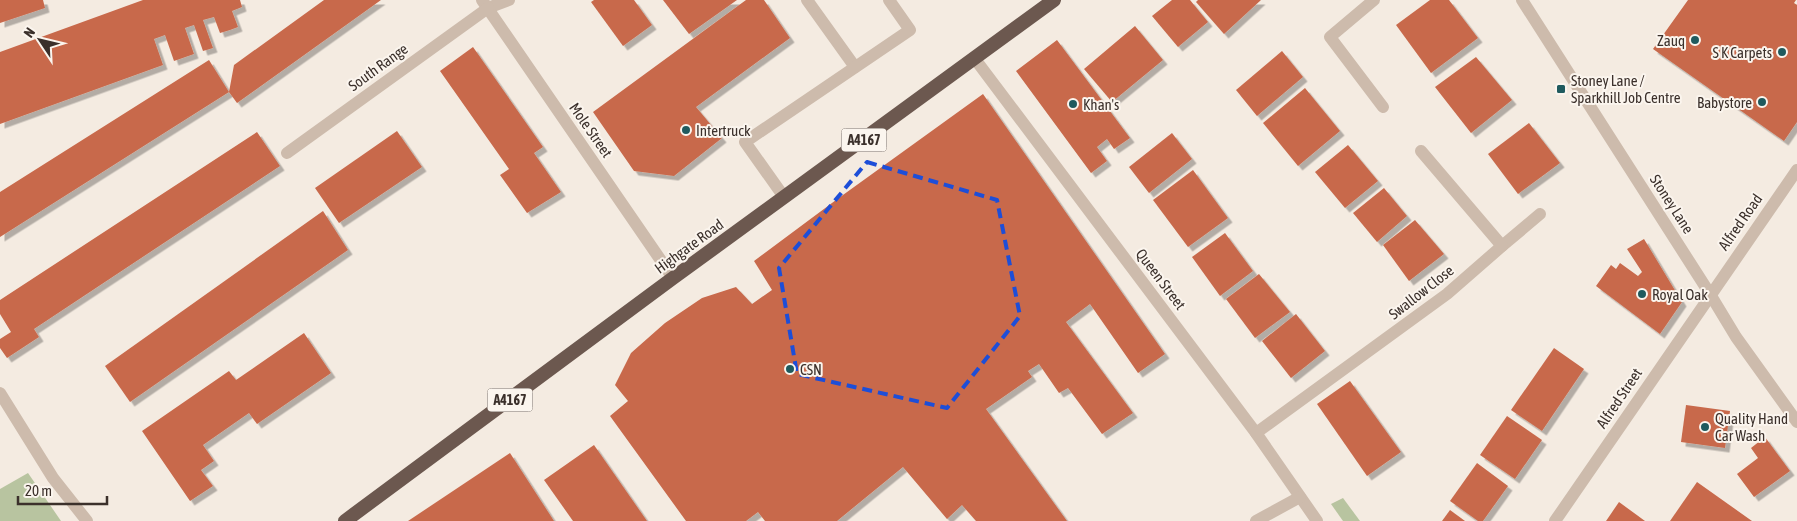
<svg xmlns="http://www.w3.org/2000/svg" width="1797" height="521" viewBox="0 0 1797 521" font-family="'Asap Condensed',sans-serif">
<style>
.green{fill:#b8c4a0}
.building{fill:#c8694b;filter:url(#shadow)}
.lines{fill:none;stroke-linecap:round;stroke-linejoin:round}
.service{stroke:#cdbbac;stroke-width:12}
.minor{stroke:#cdbbac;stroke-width:12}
.tertiary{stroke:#cdbbac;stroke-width:12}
.trunk{stroke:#6c584f;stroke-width:14}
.marked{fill:none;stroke:#1d4ed8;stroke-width:4;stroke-dasharray:10 6;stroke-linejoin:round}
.poi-dot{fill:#1f5a5e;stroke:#fbf5ee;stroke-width:2}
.labels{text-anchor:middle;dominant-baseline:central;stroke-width:4;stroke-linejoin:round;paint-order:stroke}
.shield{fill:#fbf5ee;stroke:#756b66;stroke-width:1}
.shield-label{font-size:14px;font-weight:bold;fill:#3b302b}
.poi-label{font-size:15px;fill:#3b302b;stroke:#fbf5ee;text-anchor:start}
.street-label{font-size:15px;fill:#3b302b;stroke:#fbf5ee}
</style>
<defs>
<filter id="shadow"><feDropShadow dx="4.5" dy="4.5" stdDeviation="0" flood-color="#0004"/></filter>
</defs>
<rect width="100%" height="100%" fill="#f4ebe1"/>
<g class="green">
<path d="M28,473L61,521H0V489Z"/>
<path d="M1343,498L1360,521H1343L1331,504Z"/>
</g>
<g class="building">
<path d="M0,0H43L45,8L0,23Z"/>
<path d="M143,0H240L242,7L232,11L238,27L230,30L220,33L214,17L203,20L213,48L203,51L194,25L185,28L194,54L174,61L165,35L154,39L163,65L0,124V52Z"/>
<path d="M324,0H381L237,103L229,92L0,237V192L209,60L229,92L234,65Z"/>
<path d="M594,0H634L652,25L623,46L591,2Z"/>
<path d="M663,0H737L689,34Z"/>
<path d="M746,0H764L790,38L696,107L722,138L674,176L634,171L593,112Z"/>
<path d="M1172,0H1190L1208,22L1178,47L1152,16Z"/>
<path d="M1198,0H1261L1224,34L1196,2Z"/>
<path d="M1430,0H1449L1478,38L1431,73L1396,25Z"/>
<path d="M1688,0H1796L1794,3L1797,5V122L1784,141L1653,49Z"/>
<path d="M1135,26L1163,60L1112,102L1084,69Z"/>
<path d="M1057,40L1130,138L1114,149L1107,139L1097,147L1107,161L1091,173L1016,71Z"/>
<path d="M473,47L543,147L534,153L561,192L527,213L500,175L509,169L440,71Z"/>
<path d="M1282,51L1303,77L1257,116L1236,90Z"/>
<path d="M1476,57L1512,100L1471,133L1435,87Z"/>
<path d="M1305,88L1340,131L1298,166L1263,123Z"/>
<path d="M983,94L1165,354L1138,373L1090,304L1066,322L1133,413L1102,434L1068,388L1059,393L1039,364L1028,371L1032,377L986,409L1067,521H976L962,505L947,519L903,467L837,521H765L758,512L746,521H686L610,416L628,401L615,385L631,353L665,323L702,298L736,287L752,304L772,290L754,261L836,200Z"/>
<path d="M1529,123L1560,163L1518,194L1488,154Z"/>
<path d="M397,131L422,167L339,223L315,188Z"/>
<path d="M257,132L280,166L34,329L39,337L7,358L0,348V339L11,332L0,314V300Z"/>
<path d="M1172,133L1192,159L1149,193L1129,167Z"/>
<path d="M1348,145L1378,181L1345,208L1315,172Z"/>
<path d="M1193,170L1228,218L1188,247L1153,200Z"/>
<path d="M1384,188L1407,216L1377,242L1353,213Z"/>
<path d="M323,211L348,250L130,402L105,366Z"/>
<path d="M1415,220L1444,254L1409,281L1383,245Z"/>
<path d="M1225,233L1253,271L1220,296L1192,257Z"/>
<path d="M1644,239L1682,302L1660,334L1596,286L1611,265L1616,269L1620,263L1638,276L1642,272L1627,249Z"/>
<path d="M1259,274L1290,312L1255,338L1226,299Z"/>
<path d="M1296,314L1325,351L1291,378L1262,341Z"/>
<path d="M304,333L331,373L257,424L249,413L203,445L214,461L201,470L213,486L190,501L142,431L229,371L236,380Z"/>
<path d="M1554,348L1584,369L1542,431L1511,410Z"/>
<path d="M1350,381L1401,452L1367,476L1317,404Z"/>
<path d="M1686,405L1730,411L1725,448L1681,442Z"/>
<path d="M1507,416L1542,440L1515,479L1480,455Z"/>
<path d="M1765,437L1790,471L1754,497L1737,474L1758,458L1751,448Z"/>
<path d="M594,445L647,521H573L544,480Z"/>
<path d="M510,453L554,521H408Z"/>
<path d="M1477,463L1508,486L1483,521H1478L1450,501Z"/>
<path d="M1697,482L1752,521H1670Z"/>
<path d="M1619,502L1645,521H1606Z"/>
<path d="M1450,510L1465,521H1442Z"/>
</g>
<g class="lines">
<g class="service">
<path d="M807,0L855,67"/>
<path d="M488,8L509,0"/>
<path d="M784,197L745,142L910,30L889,0"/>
</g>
<g class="minor">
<path d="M482,0L673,278"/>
<path d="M1374,0L1330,37L1383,107"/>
<path d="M975,59L1256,433L1317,521"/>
<path d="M287,153L488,8"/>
<path d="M1502,246L1540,214"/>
<path d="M1256,433L1447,294L1502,246L1421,151"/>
<path d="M1256,521L1300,497"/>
<path d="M1555,521L1797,170"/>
</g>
<g class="tertiary">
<path d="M1522,0L1710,294L1736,337L1797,422"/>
<path d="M0,393L53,478L87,521"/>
</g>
<path class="trunk" d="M345,521L673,278L1054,0"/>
</g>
<path class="marked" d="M867,162L997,200L1020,316L947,408L797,374L779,268Z"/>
<g class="poi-dot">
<circle cx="1695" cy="40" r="5"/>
<circle cx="1782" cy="52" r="5"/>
<rect x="1556" y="84" width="10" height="10" rx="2.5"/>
<circle cx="1762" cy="102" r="5"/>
<circle cx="1073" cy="104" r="5"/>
<circle cx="686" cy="130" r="5"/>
<circle cx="1642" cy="294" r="5"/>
<circle cx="790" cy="369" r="5"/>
<circle cx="1705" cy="427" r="5"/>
</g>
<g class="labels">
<g class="shield">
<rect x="841.5" y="128.5" width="45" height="23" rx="4"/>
<rect x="487.5" y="388.5" width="45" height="23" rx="4"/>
</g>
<g class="shield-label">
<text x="864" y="140">A4167</text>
<text x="510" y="400">A4167</text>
</g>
<g class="poi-label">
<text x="1685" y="40" text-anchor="end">Zauq</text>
<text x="1772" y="52" text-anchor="end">S K Carpets</text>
<text x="1571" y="80">Stoney Lane /<tspan x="1571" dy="17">Sparkhill Job Centre</tspan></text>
<text x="1752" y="102" text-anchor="end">Babystore</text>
<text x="1083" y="104">Khan's</text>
<text x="696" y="130">Intertruck</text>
<text x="1652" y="294">Royal Oak</text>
<text x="800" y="369">CSN</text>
<text x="1715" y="418">Quality Hand<tspan x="1715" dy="17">Car Wash</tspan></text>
</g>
<g class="street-label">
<text transform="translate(378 67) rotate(-36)">South Range</text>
<text transform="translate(591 130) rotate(55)">Mole Street</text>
<text transform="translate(1672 204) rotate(57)">Stoney Lane</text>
<text transform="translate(1740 222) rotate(-55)">Alfred Road</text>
<text transform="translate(689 246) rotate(-36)">Highgate Road</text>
<text transform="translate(1161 279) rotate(53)">Queen Street</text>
<text transform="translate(1421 292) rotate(-38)">Swallow Close</text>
<text transform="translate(1619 398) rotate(-56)">Alfred Street</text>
</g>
</g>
<g transform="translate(40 40) rotate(305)" stroke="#fbf5ee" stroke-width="4" paint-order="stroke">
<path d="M0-4L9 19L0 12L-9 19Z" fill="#3b302b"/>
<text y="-8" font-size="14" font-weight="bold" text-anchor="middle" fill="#3b302b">N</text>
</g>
<path d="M18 496v8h89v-8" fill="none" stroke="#3b302b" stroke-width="2.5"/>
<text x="25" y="496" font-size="15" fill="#3b302b" stroke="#fbf5ee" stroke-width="4" paint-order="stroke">20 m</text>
</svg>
